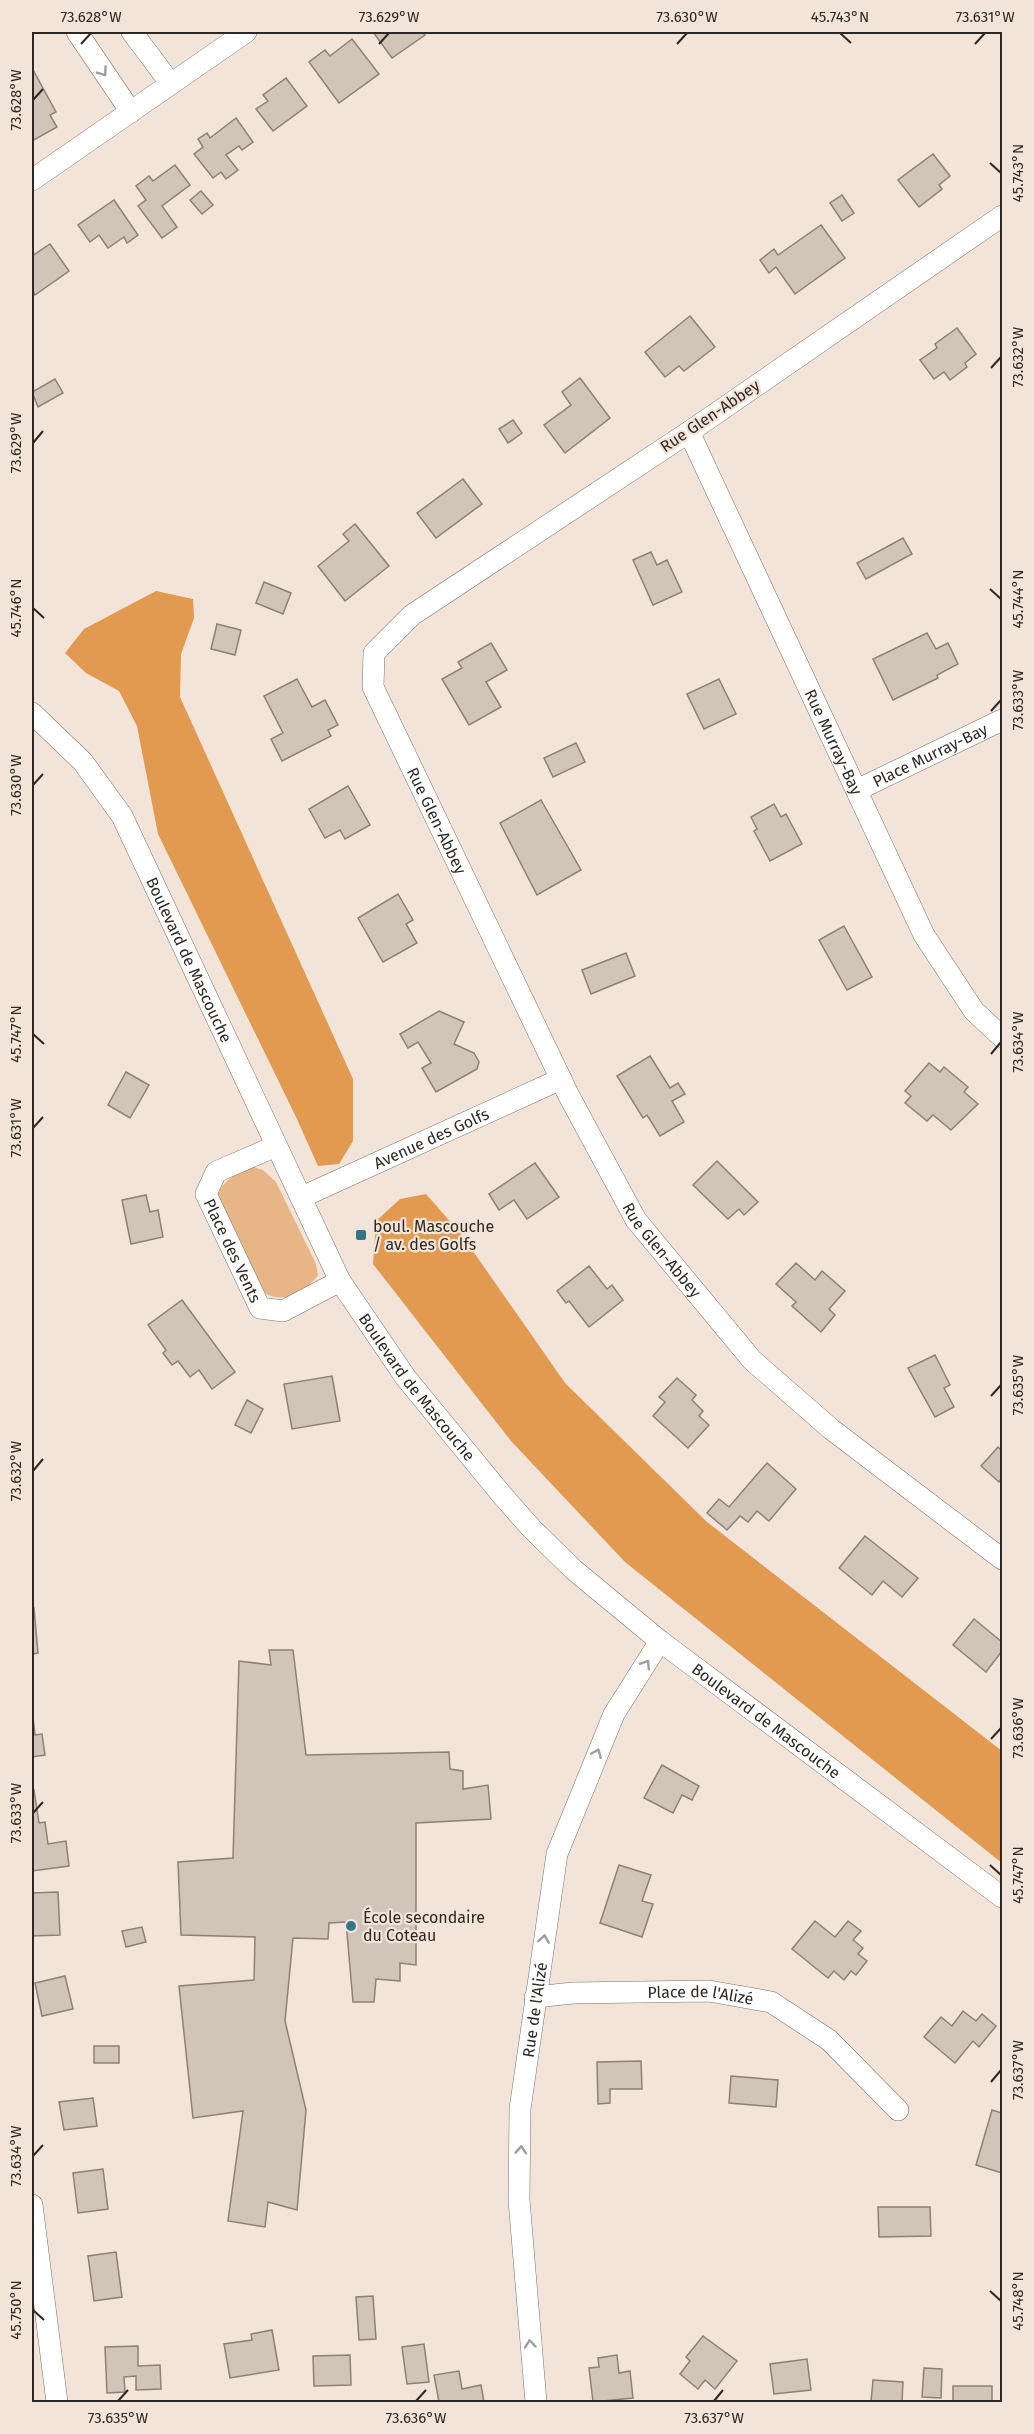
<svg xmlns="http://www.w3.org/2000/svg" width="1034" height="2434" viewBox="0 0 1034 2434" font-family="'Fira Sans',sans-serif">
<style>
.green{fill:#e8b686}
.forest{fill:#e19a50}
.building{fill:#d1c4b8;stroke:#8d8176;stroke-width:1.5}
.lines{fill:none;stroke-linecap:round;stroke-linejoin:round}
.minor-casing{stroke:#7d7166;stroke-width:22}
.minor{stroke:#fff;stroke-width:21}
.oneway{stroke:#a09e9c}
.ticks{fill:none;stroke:#2d2823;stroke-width:2}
.poi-dot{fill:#337787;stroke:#f2e4d8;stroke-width:2}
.labels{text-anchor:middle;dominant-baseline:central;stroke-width:4.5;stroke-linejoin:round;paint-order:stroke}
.street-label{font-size:16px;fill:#2d2823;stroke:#f2e4d8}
.poi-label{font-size:16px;fill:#2d2823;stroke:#f2e4d8;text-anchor:start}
.neatline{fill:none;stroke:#2d2823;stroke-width:2}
.ticks-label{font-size:15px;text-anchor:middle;fill:#2d2823}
</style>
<rect width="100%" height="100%" fill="#f2e4d8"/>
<path class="green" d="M253,1167L263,1170L276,1182L316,1264L318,1275C302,1296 282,1305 259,1290L218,1195C224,1178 237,1174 253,1167Z"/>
<g class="forest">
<path d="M156,591L193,599L194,618L181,654L180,697L353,1079V1141L339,1164L318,1166L296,1117L158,834L137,726L119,691L86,673L65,653L84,629Z"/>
<path d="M426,1194L461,1234L565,1383L707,1522L1002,1751V1863L625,1562L511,1441L373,1264L376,1221L400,1199Z"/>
</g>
<g class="building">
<path d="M373,32H423L425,35L392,58Z"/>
<path d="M352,39L379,74L339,103L309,62L325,50L330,56Z"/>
<path d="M32,68L56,112L50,115L57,127L32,141Z"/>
<path d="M286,78L307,106L273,131L256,109L268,101L263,95Z"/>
<path d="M236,118L253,142L242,150L239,146L226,155L238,170L226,179L221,172L213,178L194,154L203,147L198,139L207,133L210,138Z"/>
<path d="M933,154L950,176L939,185L942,189L919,207L898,180Z"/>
<path d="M175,165L190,185L162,206L177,227L162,238L138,206L146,200L136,186L149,176L153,181Z"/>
<path d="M201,191L213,205L202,214L190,200Z"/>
<path d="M842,195L854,213L842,221L830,203Z"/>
<path d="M114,200L138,235L127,243L124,237L108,248L99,235L90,242L78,225Z"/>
<path d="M821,225L845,258L795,294L776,267L769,273L760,260L774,249L778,255Z"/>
<path d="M50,244L69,271L35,295L32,290V256Z"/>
<path d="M690,316L715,347L684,371L679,366L665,377L645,352Z"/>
<path d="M957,328L976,354L965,363L967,367L950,380L944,372L934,379L920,360L937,348L935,344Z"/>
<path d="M580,378L610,418L565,453L544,425L571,405L562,392Z"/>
<path d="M55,379L63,393L38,407L32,392Z"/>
<path d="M513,420L522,433L508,443L499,429Z"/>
<path d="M463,479L482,504L436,538L417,513Z"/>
<path d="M355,524L389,566L345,601L318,566L349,541L343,534Z"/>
<path d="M903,538L912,554L866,579L857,563Z"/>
<path d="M651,552L657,565L667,560L682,592L653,605L633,560Z"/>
<path d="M264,582L291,593L283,614L256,603Z"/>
<path d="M217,624L241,630L235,655L211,649Z"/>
<path d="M927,633L936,649L948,643L958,664L937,675L938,678L893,700L873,659Z"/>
<path d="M491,643L507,670L486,682L501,707L469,725L442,679L462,668L458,662Z"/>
<path d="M297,679L312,707L325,700L338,725L328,730L331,736L282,761L271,739L283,733L264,696Z"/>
<path d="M719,679L736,714L704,729L687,694Z"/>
<path d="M576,743L585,762L553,777L544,758Z"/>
<path d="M348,786L370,825L345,839L340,830L325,838L309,809Z"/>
<path d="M541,800L581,870L537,895L500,823Z"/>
<path d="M774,804L781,817L786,814L802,844L770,861L754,831L757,829L751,817Z"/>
<path d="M398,894L413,920L406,924L417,943L383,962L358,918Z"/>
<path d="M844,926L872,977L847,990L819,940Z"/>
<path d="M626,953L635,976L591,994L582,970Z"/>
<path d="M439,1011L464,1022L454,1044L474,1053L479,1062L477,1069L436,1092L422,1068L431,1063L418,1042L408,1048L400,1034Z"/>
<path d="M650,1056L670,1088L678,1083L685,1094L672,1101L684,1122L660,1136L647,1115L643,1118L617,1076Z"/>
<path d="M929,1063L940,1072L944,1067L968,1087L964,1092L978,1104L951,1130L933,1115L927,1121L905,1103L911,1096L905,1091Z"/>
<path d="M126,1072L149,1085L130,1118L108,1105Z"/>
<path d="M717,1161L758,1202L744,1215L739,1209L728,1219L693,1185Z"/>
<path d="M535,1163L559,1197L527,1219L514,1200L499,1210L489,1194Z"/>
<path d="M146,1195L150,1212L158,1210L163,1237L131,1244L122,1200Z"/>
<path d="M796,1263L815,1280L822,1271L845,1291L829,1309L835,1315L821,1332L792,1306L796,1302L776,1284Z"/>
<path d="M589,1266L607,1289L612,1285L623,1300L589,1327L569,1301L566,1303L557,1291Z"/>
<path d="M182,1300L235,1372L212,1389L199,1370L190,1377L178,1361L172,1365L163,1353L166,1350L148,1325Z"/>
<path d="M935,1355L950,1385L944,1388L954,1407L935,1417L908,1368Z"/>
<path d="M332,1376L340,1421L292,1429L284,1384Z"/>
<path d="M677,1378L696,1395L692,1400L703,1411L699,1416L709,1425L688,1448L653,1416L665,1402L659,1397Z"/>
<path d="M247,1400L263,1409L251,1433L235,1425Z"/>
<path d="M998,1447L1002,1451V1478L999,1482L981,1466Z"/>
<path d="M767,1463L796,1489L769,1521L757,1511L748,1522L740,1516L727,1530L707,1513L719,1499L729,1507Z"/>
<path d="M865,1536L918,1578L902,1597L883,1581L872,1595L839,1568Z"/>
<path d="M32,1608H34L38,1653L32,1654Z"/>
<path d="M974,1619L1002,1642V1651L986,1672L953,1645Z"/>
<path d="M269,1650H293L306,1755L449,1752L450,1769L463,1771V1789L488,1785L491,1819L416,1823V1965L400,1963V1981L376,1979L374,2002H353L346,1922L329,1923L328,1939L293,1938L285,2021L306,2110L297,2210L268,2202L265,2227L228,2221L243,2111L193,2118L179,1986L254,1980L255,1937L181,1935L178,1862L233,1858L239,1661L271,1665Z"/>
<path d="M32,1717H33L35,1735L42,1734L45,1755L32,1757Z"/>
<path d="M662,1765L699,1786L692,1800L682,1795L673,1813L644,1798Z"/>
<path d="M32,1790H34L39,1823L45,1822L48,1844L66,1841L69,1866L32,1871Z"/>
<path d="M619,1865L651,1875L642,1901L653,1904L642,1937L600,1923Z"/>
<path d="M58,1892L60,1935L32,1936V1893Z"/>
<path d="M815,1921L835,1937L848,1921L861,1931L853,1940L863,1948L858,1954L867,1961L856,1975L851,1971L844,1980L834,1971L828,1978L792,1949Z"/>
<path d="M142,1927L146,1942L126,1947L122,1931Z"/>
<path d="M65,1976L73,2009L42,2016L35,1983Z"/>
<path d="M963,2011L976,2021L982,2014L996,2026L979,2047L973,2041L955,2063L924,2037L941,2017L952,2026Z"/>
<rect x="94" y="2046" width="25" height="17"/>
<path d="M641,2061L642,2089H610V2103L598,2104L597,2062Z"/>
<path d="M731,2076L778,2080L776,2107L729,2103Z"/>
<path d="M93,2098L97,2126L64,2130L59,2102Z"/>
<path d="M992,2110L1002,2113V2173L976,2165Z"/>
<path d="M103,2169L108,2209L78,2213L73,2173Z"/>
<path d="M878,2207H930L931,2236L879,2237Z"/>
<path d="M116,2252L122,2297L94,2301L88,2256Z"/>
<path d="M373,2296L376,2339L359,2340L356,2297Z"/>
<path d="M272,2330L279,2370L230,2378L224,2344L252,2340L251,2334Z"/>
<path d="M703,2336L737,2361L715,2389L705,2380L698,2389L680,2374L690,2361L686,2357Z"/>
<path d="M424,2344L429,2382L407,2384L402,2347Z"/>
<path d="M138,2346V2366L160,2365L161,2389L136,2390V2376L124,2377L125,2392L107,2393L105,2347Z"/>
<path d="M350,2355L351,2385L314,2386L313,2356Z"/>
<path d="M617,2355L619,2373L630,2371L633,2398L593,2402L589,2368L599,2367L598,2358Z"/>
<path d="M807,2359L811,2390L774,2394L770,2364Z"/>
<path d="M924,2368L942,2369L941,2398L922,2397Z"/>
<path d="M459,2371L462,2389L481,2385L484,2402H439L434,2375Z"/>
<path d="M873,2380L903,2382L902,2402H871Z"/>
<rect x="953" y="2386" width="39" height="16"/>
</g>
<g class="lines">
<g class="minor-casing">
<g id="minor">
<path d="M77,32L131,112"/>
<path d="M132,32L171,84"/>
<path d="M32,180L246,32"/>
<path id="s1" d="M1002,216L689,432L412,615L374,653L373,687L569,1096L636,1220L752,1360L831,1429L1002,1559"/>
<path id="s2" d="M689,432L924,935L974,1011L1002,1037"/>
<path id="s3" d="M32,713L83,762L122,816L340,1281L406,1378L502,1495L532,1529L574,1570L660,1641L1002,1897"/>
<path id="s4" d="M857,790L1002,720"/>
<path id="s5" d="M276,1146L216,1172L206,1194L260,1308L283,1311L340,1281"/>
<path id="s6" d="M302,1197L561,1079"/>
<path id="s7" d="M535,1997L573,1993L709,1991L771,2002L829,2040L898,2110"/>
<path d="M32,2205L57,2402"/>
<path id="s8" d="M536,2402L519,2200L520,2109L557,1854L614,1714L660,1641"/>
</g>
</g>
<use href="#minor" class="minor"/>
</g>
<defs><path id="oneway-chevron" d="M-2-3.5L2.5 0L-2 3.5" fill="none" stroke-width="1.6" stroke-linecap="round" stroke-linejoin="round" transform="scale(1.5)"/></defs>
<g class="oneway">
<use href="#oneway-chevron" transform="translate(103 72) rotate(55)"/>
<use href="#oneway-chevron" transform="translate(646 1664) rotate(-58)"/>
<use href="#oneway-chevron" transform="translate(597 1753) rotate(-67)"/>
<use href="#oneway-chevron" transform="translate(544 1939) rotate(-81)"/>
<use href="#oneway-chevron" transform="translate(521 2150) rotate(-86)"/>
<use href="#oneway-chevron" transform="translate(530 2344) rotate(-95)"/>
</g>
<path class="ticks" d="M840,33L851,43M81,44L91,33M379,44L389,33M677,44L687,33M975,44L985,33M33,100L43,89M990,163L1001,173M991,368L1001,357M33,443L43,431M990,589L1001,599M33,608L44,618M991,711L1001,700M33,785L43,774M33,1034L44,1044M991,1054L1001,1042M33,1128L43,1117M991,1396L1001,1385M33,1471L43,1459M991,1739L1001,1728M33,1813L43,1802M990,1865L1001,1875M991,2082L1001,2070M33,2156L43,2145M990,2291L1001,2301M33,2310L44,2320M118,2401L128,2390M416,2401L426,2390M714,2401L723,2390"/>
<g class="poi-dot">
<rect x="355" y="1229" width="12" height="12" rx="3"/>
<circle cx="351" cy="1926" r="6"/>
</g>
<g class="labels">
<g class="street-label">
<text transform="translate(710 416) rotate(-34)">Rue Glen-Abbey</text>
<text stroke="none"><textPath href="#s2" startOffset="342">Rue Murray-Bay</textPath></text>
<text stroke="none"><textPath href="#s4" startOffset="81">Place Murray-Bay</textPath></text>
<text stroke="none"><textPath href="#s1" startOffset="948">Rue Glen-Abbey</textPath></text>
<text stroke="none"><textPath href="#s3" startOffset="296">Boulevard de Mascouche</textPath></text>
<text stroke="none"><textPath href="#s6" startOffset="142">Avenue des Golfs</textPath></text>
<text stroke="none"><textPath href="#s1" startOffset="1434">Rue Glen-Abbey</textPath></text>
<text stroke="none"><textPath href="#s5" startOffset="152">Place des Vents</textPath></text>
<text stroke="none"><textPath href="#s3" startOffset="782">Boulevard de Mascouche</textPath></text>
<text stroke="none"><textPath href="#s3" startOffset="1268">Boulevard de Mascouche</textPath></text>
<text stroke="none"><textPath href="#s7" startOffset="166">Place de l'Alizé</textPath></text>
<text stroke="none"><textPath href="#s8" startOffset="394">Rue de l'Alizé</textPath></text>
</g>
<g class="poi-label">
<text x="373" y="1226">boul. Mascouche<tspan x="373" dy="18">/ av. des Golfs</tspan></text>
<text x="363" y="1917">École secondaire<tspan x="363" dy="18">du Coteau</tspan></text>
</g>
</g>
<rect width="1034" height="2434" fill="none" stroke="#f2e4d8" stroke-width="66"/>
<rect x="33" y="33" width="968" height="2368" class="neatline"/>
<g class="ticks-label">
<text x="91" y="22">73.628°W</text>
<text x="389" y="22">73.629°W</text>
<text x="687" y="22">73.630°W</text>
<text x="840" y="22">45.743°N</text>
<text x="985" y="22">73.631°W</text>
<text transform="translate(16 100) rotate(-90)" y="5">73.628°W</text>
<text transform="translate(1018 173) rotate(-90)" y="5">45.743°N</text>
<text transform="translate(1018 357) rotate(-90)" y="5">73.632°W</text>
<text transform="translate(16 443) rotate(-90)" y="5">73.629°W</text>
<text transform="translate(1018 599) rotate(-90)" y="5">45.744°N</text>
<text transform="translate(16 608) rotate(-90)" y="5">45.746°N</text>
<text transform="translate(1018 700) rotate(-90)" y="5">73.633°W</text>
<text transform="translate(16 785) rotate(-90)" y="5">73.630°W</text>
<text transform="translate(16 1034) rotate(-90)" y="5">45.747°N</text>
<text transform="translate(1018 1042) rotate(-90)" y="5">73.634°W</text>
<text transform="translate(16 1128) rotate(-90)" y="5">73.631°W</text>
<text transform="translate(1018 1385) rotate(-90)" y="5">73.635°W</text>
<text transform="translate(16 1471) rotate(-90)" y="5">73.632°W</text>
<text transform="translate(1018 1728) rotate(-90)" y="5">73.636°W</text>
<text transform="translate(16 1813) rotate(-90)" y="5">73.633°W</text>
<text transform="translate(1018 1875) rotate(-90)" y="5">45.747°N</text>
<text transform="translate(1018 2070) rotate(-90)" y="5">73.637°W</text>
<text transform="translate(16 2156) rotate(-90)" y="5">73.634°W</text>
<text transform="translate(1018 2301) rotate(-90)" y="5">45.748°N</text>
<text transform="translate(16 2310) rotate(-90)" y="5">45.750°N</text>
<text x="118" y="2423">73.635°W</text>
<text x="416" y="2423">73.636°W</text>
<text x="714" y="2423">73.637°W</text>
</g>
</svg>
